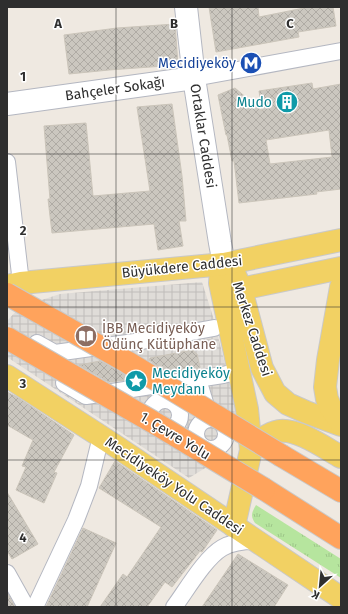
<svg xmlns="http://www.w3.org/2000/svg" width="348" height="614" viewBox="0 0 348 614" font-family="'Fira Sans',sans-serif">
<style>
.grass{fill:url(#grass-tufts)}
.plaza{fill:url(#plaza-grid)}
.building{fill:url(#building-cross-hatch);stroke:#cbc5ba;fill-rule:evenodd}
.lines{fill:none;stroke-linecap:round;stroke-linejoin:round}
.street-casing{stroke:#b4b7c1;stroke-width:18}
.secondary-casing{stroke:#b4b7c1;stroke-width:24}
.primary-casing{stroke:#c9c9c9;stroke-width:24}
.highway-casing{stroke:#c9c9c9;stroke-width:24}
.street{stroke:#fff;stroke-width:16}
.secondary{stroke:#fff;stroke-width:22}
.primary{stroke:#f2d163;stroke-width:22}
.highway{stroke:#ffa35c;stroke-width:22}
.highway-bridge-casing{stroke:#c9c9c9;stroke-width:24;stroke-linecap:butt}
.highway-bridge{stroke:#ffa35c;stroke-width:22}
.grid{fill:none;stroke:#2e2e2e;stroke-width:1;stroke-opacity:0.55}
.labels{text-anchor:middle;dominant-baseline:central;stroke-width:3;stroke-linejoin:round;paint-order:stroke}
.transit-label{font-size:14px;fill:#164399;stroke:#fff;text-anchor:end}
.street-label{font-size:14px;fill:#2e2e2e;stroke:#fff}
.culture-label{font-size:14px;fill:#0d838f;stroke:#fff;text-anchor:end}
.education-label{font-size:14px;fill:#785e54;stroke:#fff;text-anchor:start}
.grid-label{font-size:13px;text-anchor:middle;font-weight:bold;fill:#2e2e2e;stroke:#fff;stroke-width:3;stroke-linejoin:round;paint-order:stroke}
</style>
<defs>
<pattern id="grass-tufts" width="24" height="20" patternUnits="userSpaceOnUse"><rect width="24" height="20" fill="#b6e59e"/><path d="M3 7l-1-3M5 7V3M7 7l1-3M15 17l-1-3M17 17v-4M19 17l1-3" fill="none" stroke="#9dc588"/></pattern>
<pattern id="plaza-grid" width="8" height="8" patternUnits="userSpaceOnUse"><rect width="8" height="8" fill="#dfdcd8"/><path d="M0 4h8M4 0v8" fill="none" stroke="#c0bdba"/></pattern>
<pattern id="building-cross-hatch" width="8" height="8" patternUnits="userSpaceOnUse"><rect width="8" height="8" fill="#cbc7bf"/><path d="M0 0l8 8M0 8l8-8" fill="none" stroke="#afaba4"/></pattern>
</defs>
<rect width="100%" height="100%" fill="#efe9e1"/>
<path class="grass" d="M256,505L341,559V578L255,523C250,516 252,512 256,505Z"/>
<path class="plaza" d="M202,282L214,320L235,405L233,442L215,462L189,478L7,357V321L20,307L60,294Z"/>
<g class="building">
<path d="M209,7H258L259,17L309,7H333L336,26L298,32L299,37L216,52Z"/>
<path d="M175,24L178,65L109,70L69,74L64,35L117,28Z"/>
<path d="M312,83L313,89L341,84V189L316,192L317,194L239,203L234,161H232L227,135H226L218,95L235,88L262,111L259,91ZM329,130L332,157L270,164L266,140Z"/>
<path d="M172,104L182,176L186,221H179L183,246L158,250L154,224L52,233L48,199H50L44,126L86,123L93,196L150,191L137,107Z"/>
<path d="M192,350L197,354L200,367L199,369L170,374L149,360L150,358Z"/>
<path d="M100,361L125,375L123,380L109,382L79,365Z"/>
<path d="M7,392L17,397L74,435L54,472L57,473L44,503L16,490L26,467L22,466L33,440L7,425Z"/>
<path d="M115,461L217,530L202,552L200,551L172,587L165,582L147,607H100L123,574L127,577L161,527L99,488Z"/>
<path d="M7,492L38,544L12,559L7,551Z"/>
<path d="M83,528L116,543L87,607H46Z"/>
<path d="M238,554L288,585L274,607H202Z"/>
<path d="M7,592L15,607H7Z"/>
</g>
<g class="lines">
<g class="street-casing">
<g id="street">
<path d="M194,78L341,51"/>
<path d="M7,162L21,283"/>
<path d="M37,343L55,353L142,341L214,328"/>
<path d="M198,379L209,416"/>
<path d="M64,383L86,396L223,375L239,371"/>
<circle cx="165" cy="415" r="15"/>
<circle cx="211" cy="434" r="15"/>
<path d="M7,573L26,607"/>
<path d="M35,607L76,520L89,486L101,436"/>
<path d="M174,607C186,591 205,558 222,548C232,542 243,541 255,541"/>
</g>
</g>
<g class="secondary-casing">
<g id="secondary">
<path d="M186,7L194,78L220,243L224,264"/>
<path d="M7,104L194,78"/>
</g>
</g>
<g class="primary-casing">
<g id="primary">
<path d="M224,264L221,270L220,283L247,409L251,450L234,526"/>
<path d="M224,264L235,275L241,289L262,368L275,393L288,404L306,412L341,425"/>
<path d="M7,286L21,283L85,277L224,264L341,240"/>
<path d="M341,287L328,360L325,387L327,399L331,408L341,423"/>
<path d="M241,289L341,268"/>
<path d="M7,376L114,445L341,598"/>
<path d="M251,450C259,442 267,433 279,431C297,428 325,448 341,457"/>
</g>
</g>
<g class="highway-casing">
<g id="highway">
<path d="M282,456L341,491"/>
<path d="M264,489L341,538"/>
</g>
</g>
<use href="#street" class="street"/>
<use href="#secondary" class="secondary"/>
<use href="#primary" class="primary"/>
<use href="#highway" class="highway"/>
<g class="highway-bridge-casing">
<g id="highway-bridge">
<path d="M7,294L127,362L282,456"/>
<path d="M7,338L158,425L264,489"/>
</g>
</g>
<use href="#highway-bridge" class="highway-bridge"/>
</g>
<path class="grid" d="M116,7V607M232,7V607M7,154H341M7,307H341M7,460H341"/>
<defs>
<g id="metro-disc" transform="scale(1.15)"><circle r="9.5" fill="#1a4fb4" stroke="#fff"/><path d="M-5.5 5V-5H-3L0 0L3-5H5.5V5H3V-.5L0 4L-3-.5V5Z" fill="#fff"/></g>
<g id="building-disc" transform="scale(1.15)"><circle r="9.5" fill="#0f9aa8" stroke="#fff"/><path d="M-4-6H4V6H1V3H-1V6H-4ZM-2.5-4.3h1.7v1.8h-1.7ZM.8-4.3h1.7v1.8H.8ZM-2.5-1h1.7V.8h-1.7ZM.8-1h1.7V.8H.8Z" fill="#fff"/></g>
<g id="library-disc" transform="scale(1.15)"><circle r="9.5" fill="#8d6e63" stroke="#fff"/><path d="M-6-4Q-3-5.5-.7-3.5V5Q-3 3-6 4ZM6-4Q3-5.5 .7-3.5V5Q3 3 6 4Z" fill="#fff"/></g>
<g id="sight-disc" transform="scale(1.15)"><circle r="9.5" fill="#0f9aa8" stroke="#fff"/><path d="M0-6L1.8-2.2L6-1.7L2.9 1.2L3.7 5.4L0 3.3L-3.7 5.4L-2.9 1.2L-6-1.7L-1.8-2.2Z" fill="#fff"/></g>
</defs>
<g fill-rule="evenodd">
<use href="#metro-disc" x="251" y="63"/>
<use href="#building-disc" x="287" y="102"/>
<use href="#library-disc" x="86" y="336"/>
<use href="#sight-disc" x="136" y="381"/>
</g>
<g class="labels">
<g class="transit-label">
<text x="236" y="63">Mecidiyeköy</text>
</g>
<g class="street-label">
<text transform="translate(115 89) rotate(-8)">Bahçeler Sokağı</text>
<text transform="translate(203 136) rotate(81)">Ortaklar Caddesi</text>
<text transform="translate(182 267) rotate(-6)">Büyükdere Caddesi</text>
<text transform="translate(252 329) rotate(72)">Merkez Caddesi</text>
<text transform="translate(175 436) rotate(31)">1. Çevre Yolu</text>
<text transform="translate(174 486) rotate(34)">Mecidiyeköy Yolu Caddesi</text>
</g>
<g class="culture-label">
<text x="272" y="102">Mudo</text>
<text x="152" y="373" text-anchor="start">Mecidiyeköy<tspan x="152" dy="16">Meydanı</tspan></text>
</g>
<g class="education-label">
<text x="102" y="328">İBB Mecidiyeköy<tspan x="102" dy="16">Ödünç Kütüphane</tspan></text>
</g>
</g>
<g class="grid-label">
<text x="58" y="28">A</text>
<text x="174" y="28">B</text>
<text x="290" y="28">C</text>
<text x="23" y="81">1</text>
<text x="23" y="235">2</text>
<text x="23" y="388">3</text>
<text x="23" y="542">4</text>
</g>
<rect width="348" height="614" fill="none" stroke="#2e2e2e" stroke-width="16"/>
<g transform="translate(320 586) rotate(207)" stroke="#ffffff" stroke-width="3" paint-order="stroke">
<path d="M0-3L7 15L0 10L-7 15Z" fill="#2e2e2e"/>
<text y="-6" font-size="11" font-weight="bold" text-anchor="middle" fill="#2e2e2e">K</text>
</g>
</svg>
